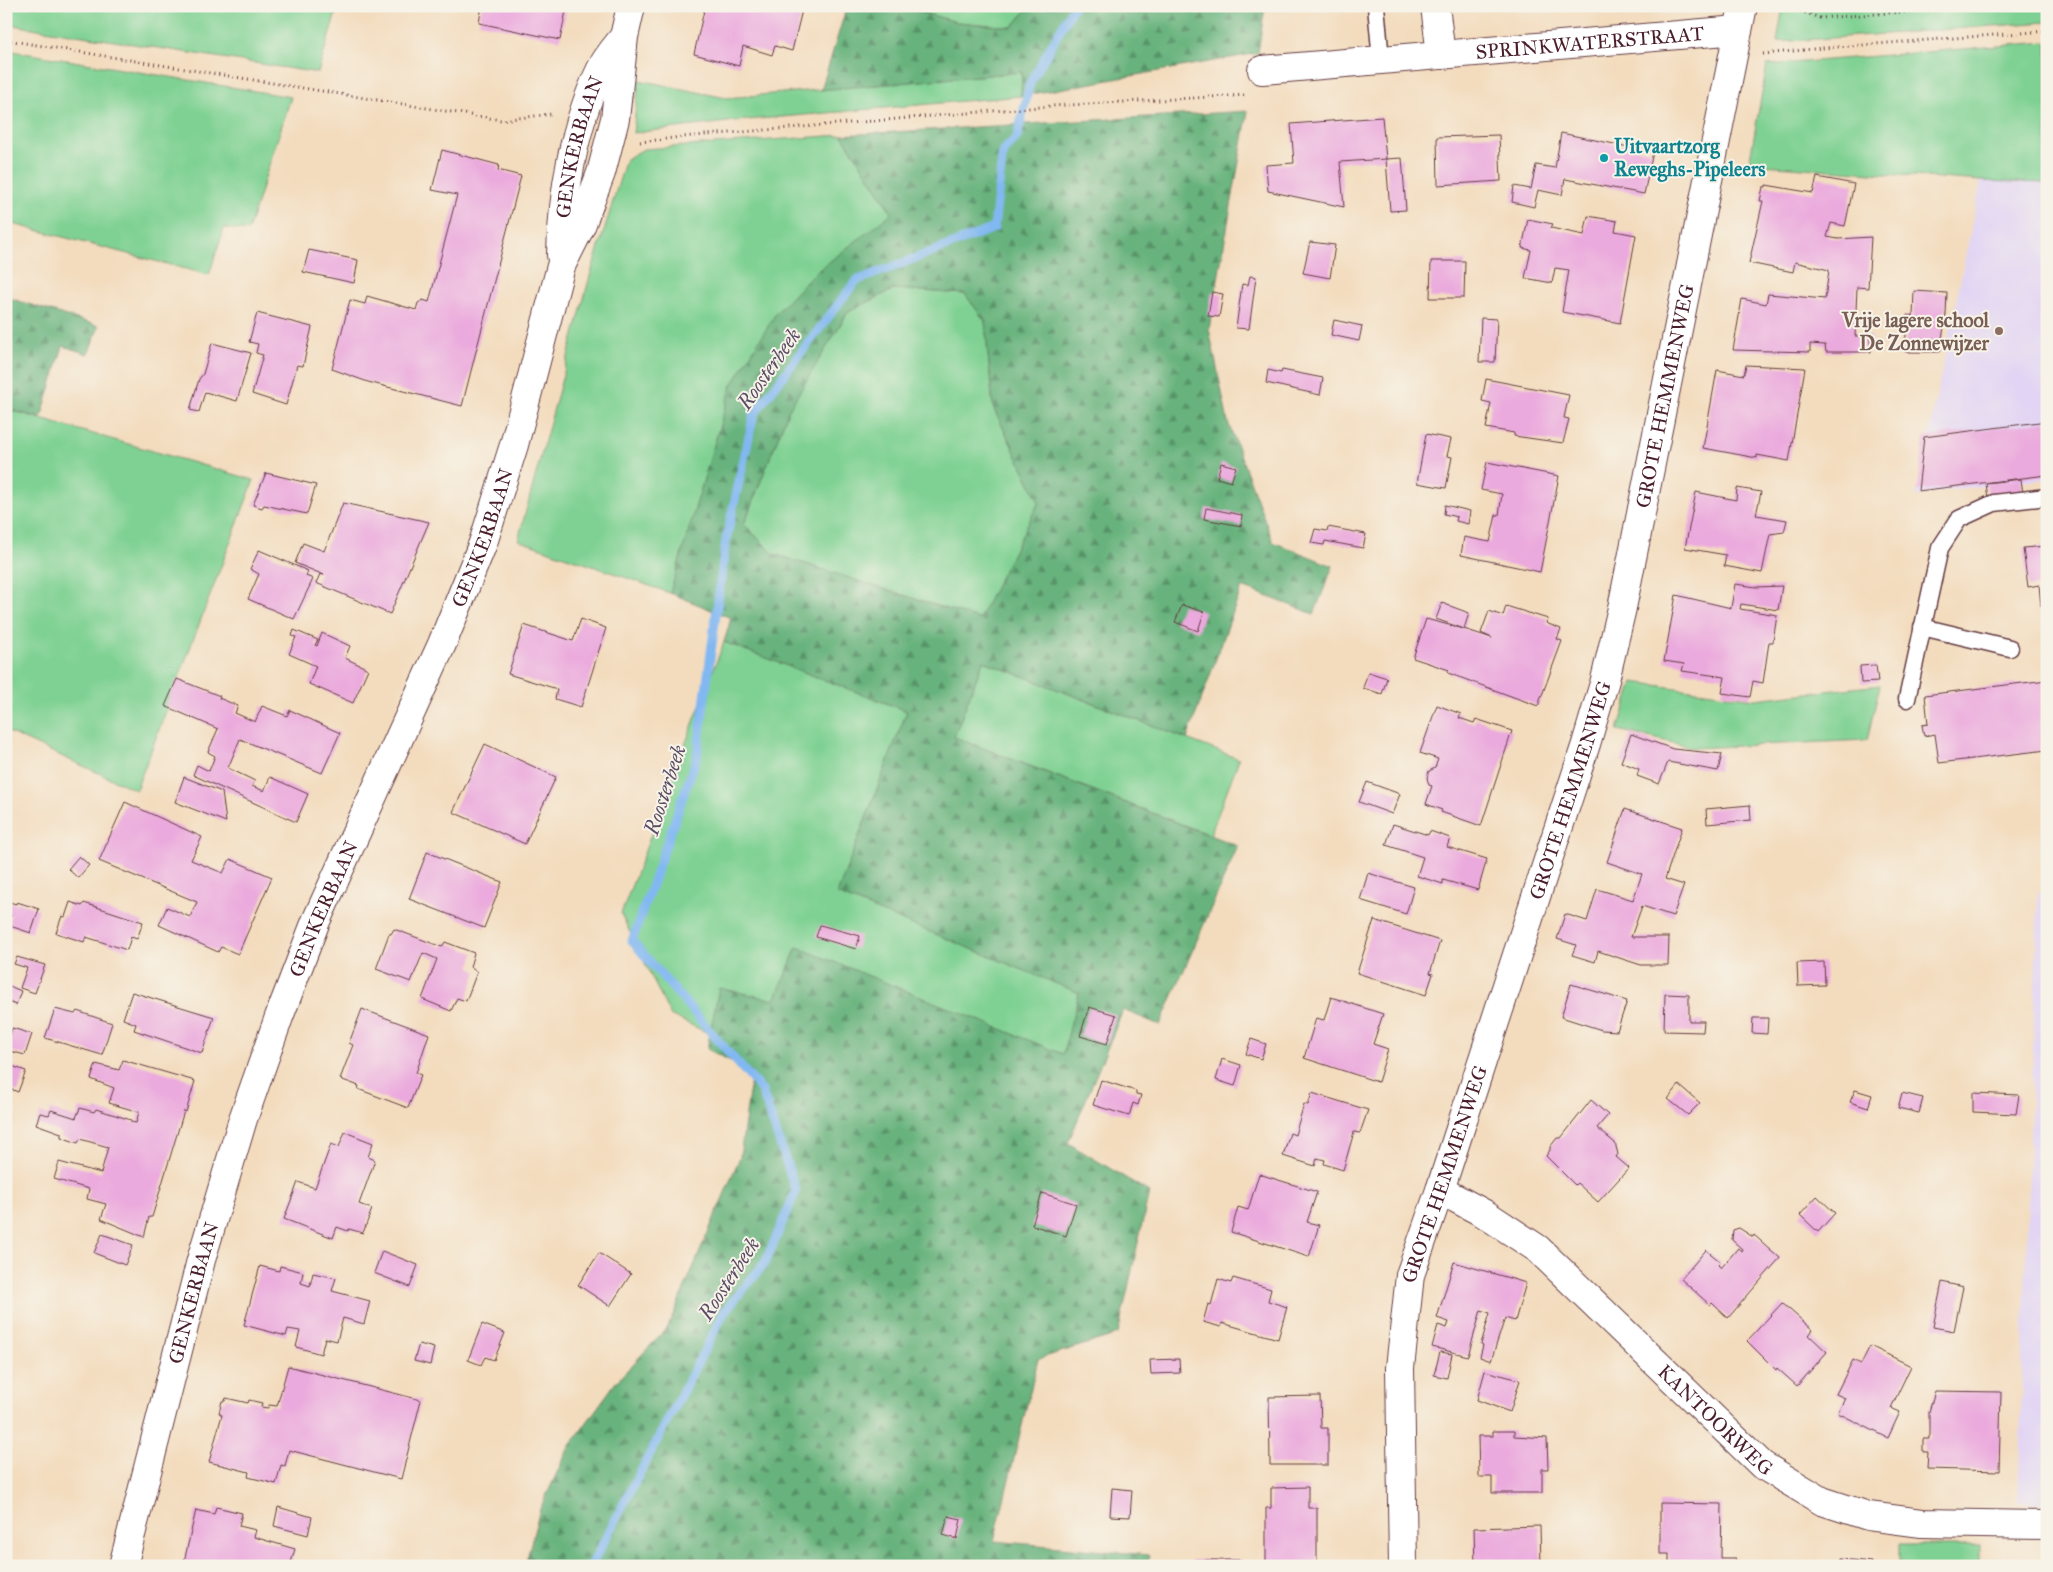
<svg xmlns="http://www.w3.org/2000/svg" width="2053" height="1572" viewBox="0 0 2053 1572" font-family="'IM FELL Great Primer',serif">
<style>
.built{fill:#e1d4f4}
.grass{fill:#7fd193;stroke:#64785f}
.forest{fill:url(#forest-firs);stroke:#586954;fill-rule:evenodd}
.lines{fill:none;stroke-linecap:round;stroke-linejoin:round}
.stream{stroke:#82b8f1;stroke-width:9}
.building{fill:#ebaadd}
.lane-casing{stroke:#633b41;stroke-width:19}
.street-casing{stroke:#633b41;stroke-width:30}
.secondary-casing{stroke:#633b41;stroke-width:30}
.path{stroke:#633b41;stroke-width:3;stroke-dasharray:1 4;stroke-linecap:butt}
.lane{stroke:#fff;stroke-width:16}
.street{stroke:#fff;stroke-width:28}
.secondary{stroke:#fff;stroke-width:28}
.culture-dot{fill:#0f9aa8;stroke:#f7f3e8;stroke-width:2}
.education-dot{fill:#8d6e63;stroke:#f7f3e8;stroke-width:2}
.labels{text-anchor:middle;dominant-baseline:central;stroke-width:4;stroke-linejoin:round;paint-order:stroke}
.street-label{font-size:20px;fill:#4a1f2b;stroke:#f7f3e8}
.culture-label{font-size:20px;font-weight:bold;fill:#0d838f;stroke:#f7f3e8;text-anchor:start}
.education-label{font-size:20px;font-weight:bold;fill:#785e54;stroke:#f7f3e8;text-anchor:end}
.water-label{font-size:21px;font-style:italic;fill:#5b4d66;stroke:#f7f3e8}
</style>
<defs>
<pattern id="forest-firs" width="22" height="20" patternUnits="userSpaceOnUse" patternTransform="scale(1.25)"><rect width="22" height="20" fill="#67b37d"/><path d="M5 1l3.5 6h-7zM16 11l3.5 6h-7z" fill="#579167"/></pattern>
</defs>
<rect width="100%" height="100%" fill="#f7f3e8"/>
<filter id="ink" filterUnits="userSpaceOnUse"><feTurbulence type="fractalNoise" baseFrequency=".02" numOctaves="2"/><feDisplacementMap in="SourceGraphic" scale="10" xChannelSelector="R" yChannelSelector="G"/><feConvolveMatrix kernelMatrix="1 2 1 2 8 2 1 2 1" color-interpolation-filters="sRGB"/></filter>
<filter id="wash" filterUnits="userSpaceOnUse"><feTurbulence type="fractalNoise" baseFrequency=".0096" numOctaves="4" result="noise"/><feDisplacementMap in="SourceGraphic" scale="20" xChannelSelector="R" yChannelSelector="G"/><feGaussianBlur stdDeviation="1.12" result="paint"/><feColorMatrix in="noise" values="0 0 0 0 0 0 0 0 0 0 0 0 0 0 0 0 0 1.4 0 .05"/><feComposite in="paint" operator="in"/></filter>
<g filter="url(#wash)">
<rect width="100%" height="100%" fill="#f3dcbe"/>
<g class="built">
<path d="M1981,181L2047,183V479L1947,490L1916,496Z"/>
<path d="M2047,890V1503H2018L2038,893Z"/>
</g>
<g class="grass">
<path d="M6,6H338L318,73L6,24Z"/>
<path d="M898,6H1030L1012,27L957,22Z"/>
<path d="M1783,6H2047V22L1777,42Z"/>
<path d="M2047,42V183L1981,181L1749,164L1767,65Z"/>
<path d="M6,50L291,97L248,231L224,228L209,275L13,224L6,245Z"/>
<path d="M1022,72L1021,96L736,121L633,133L639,80L726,98Z"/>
<path d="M842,135L893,213L815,273L732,385L670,593L518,540L590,276L626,159L644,149Z"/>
<path d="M894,289L965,294L985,321L993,407L1039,502L979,620L774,554L744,524L789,409L848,312Z"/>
<path d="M6,409L254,480L136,790L6,731Z"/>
<path d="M724,642L907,711L837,894L1080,992L1063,1055L797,948L775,1000L719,989L710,1034L670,1015L621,914Z"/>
<path d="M983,661L1239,759L1210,835L954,737Z"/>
<path d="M1633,682L1755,699L1880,685L1867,740L1695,748L1618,730Z"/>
<rect x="1900" y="1545" width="79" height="21"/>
</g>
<g class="forest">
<path d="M847,6H898L957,22L1012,27L1030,6H1265L1258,53L1021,96L1022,72L821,90Z"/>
<path d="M1248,111L1209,329L1228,422L1273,542L1333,566L1314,614L1242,587L1187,739L983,661L954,737L1238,846L1160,1025L1123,1010L1068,1143L1149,1192L1118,1334L1038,1359L994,1541L1149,1555L1148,1566H525L540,1509L569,1447L616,1382L668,1327L740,1157L752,1072L707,1049L719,988L775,1000L797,947L1063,1054L1079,993L837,894L907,711L724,642L731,618L670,593L732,385L776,313L815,273L892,213L842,135ZM894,289L965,294L985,321L993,407L1039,502L979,619L774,554L744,524L789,409L848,312Z"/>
<path d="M6,297L99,326L88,354L63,346L41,418L6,409Z"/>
</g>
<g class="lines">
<path class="stream" d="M591,1566L725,1311L765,1263L796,1191L762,1091L632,941L697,757L726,540L754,414L856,281L994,228L1003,151L1017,137L1030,83L1074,6"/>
</g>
<g id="blocks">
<g class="building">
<path d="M482,6H567L560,40L479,23Z"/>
<path d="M705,6H803L792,51L775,46L772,55L743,46L739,66L694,54Z"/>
<path d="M1382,117L1386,159L1402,158L1406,210L1390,211L1386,159L1340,162L1344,207L1268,191L1266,165L1294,163L1291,124Z"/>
<path d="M1561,133L1653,152L1644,194L1565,179L1562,195L1538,190L1534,207L1512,202L1514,186L1531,189L1536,165L1555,168Z"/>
<path d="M1499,135L1501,181L1438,185L1437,137Z"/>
<path d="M442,150L499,165L498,170L521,176L462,406L368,382L332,369L350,300L365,304L367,296L416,310L418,303L423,300L429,302L457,195L432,190Z"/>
<path d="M1817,177L1854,184L1845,226L1831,223L1827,237L1838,239L1871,237L1868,288L1857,287L1855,336H1870L1871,352H1826L1825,345L1810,344V352L1733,350L1742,299L1766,304L1768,294L1825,299L1829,270L1795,262L1793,272L1749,263L1763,201H1760L1763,187H1766V185L1813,193Z"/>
<path d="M1588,216L1617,221L1615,231L1636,235L1620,323L1562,312L1569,270L1555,268L1552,283L1525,278L1531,250L1522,248L1528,219L1553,224L1551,228L1584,235Z"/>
<path d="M1310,242L1335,245L1330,278L1303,273Z"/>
<path d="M309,250L358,260L354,283L303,272Z"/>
<path d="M1431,261H1465L1464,298H1430Z"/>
<path d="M1250,276L1256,277L1249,329L1236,328L1242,284L1248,285Z"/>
<path d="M1914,291L1947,293L1946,314L1940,352H1905L1907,315L1913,316Z"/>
<path d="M1212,292L1223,294L1219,317L1208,316Z"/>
<path d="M257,313L312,327L303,366L297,365L286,405L252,394L263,355L256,353L258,344L249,342Z"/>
<path d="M1481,318L1497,319L1495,362H1479Z"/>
<path d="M1334,320L1362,326L1359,341L1331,335Z"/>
<path d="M212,343L251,353L237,401L205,392L199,412L190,410L199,379L203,374Z"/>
<path d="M1746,365L1805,368L1789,461L1757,455V458L1703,448L1717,370L1744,375Z"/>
<path d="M1268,370L1281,373L1282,370L1323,378L1320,395L1266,383Z"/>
<path d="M1486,379L1569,395L1564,418L1569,419L1563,443L1514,436V433L1486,428L1491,403L1482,401Z"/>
<path d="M2047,421V475L1918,491L1924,437Z"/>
<path d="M1426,434L1451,439L1447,456L1452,457L1446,488L1417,483Z"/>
<path d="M1487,462L1559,476L1540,572L1461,555L1464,537L1490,542L1496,515H1499L1502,494L1481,490Z"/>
<path d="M1221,463L1236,467L1231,482L1217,478Z"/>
<path d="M266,473L316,485L307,514L264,505L262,508L253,505Z"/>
<path d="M2021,479L2023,494L1988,499L1986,483Z"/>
<path d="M1737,488L1761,492L1756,515L1787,520L1784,532L1770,534L1762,573L1724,566L1726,555L1685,548L1696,492L1736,500Z"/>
<path d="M343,503L429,522L390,614L316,583L320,574L324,575L295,563L303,543L324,551Z"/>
<path d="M1445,505L1470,511L1468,524L1456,521L1457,517L1444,514Z"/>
<path d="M1206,508L1242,515L1241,526L1204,519Z"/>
<path d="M1328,527L1366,534L1363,548L1325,541L1324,545L1311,543L1315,529L1327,531Z"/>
<path d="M2047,546V606H2041L2039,585L2028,587L2023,548Z"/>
<path d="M259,550L308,571L306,576L313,579L294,619L248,599L259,574L250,569Z"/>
<path d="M1735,584L1756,587L1782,586L1778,610L1741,604L1740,609L1777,615L1773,642H1769L1763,683L1753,681L1750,697L1722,693L1725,677L1682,671L1684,664L1664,661L1676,595L1731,608Z"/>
<path d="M1442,603L1469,613L1464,629L1492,638L1481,633L1489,611L1503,616L1506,606L1548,619L1546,623L1561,629L1557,639L1562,641L1538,706L1448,673L1449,670L1413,658L1426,619L1464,629L1436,619Z"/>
<path d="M1182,605L1204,612L1198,631L1175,622Z"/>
<path d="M581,619L606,628L581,707L555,699L557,689L508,674L524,625L573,641Z"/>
<path d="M294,630L318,640L315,645L317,646L322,633L350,646L345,658L368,669L353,703L309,684L316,666L289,654L296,637L292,636Z"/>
<path d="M1876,665L1878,682L1861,683L1860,666Z"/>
<path d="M1368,672L1387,678L1382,694L1363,688Z"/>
<path d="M177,679L220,696L219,698L238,706L235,713L255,722L262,706L287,716L290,710L340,733L322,773L240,739L228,768L255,781L252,786L264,791L270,777L308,794L296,822L193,775L197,765L209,771L215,756L208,752L218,729L165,706Z"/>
<path d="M2047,680V750L1939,763L1935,734L1924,736L1922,725L1928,724L1925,695Z"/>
<path d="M1437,705L1461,714L1459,718L1474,723L1476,719L1512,731L1481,826L1441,812L1442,810L1426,804L1432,786L1429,785L1427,778L1429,771L1435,768L1438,759L1420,753Z"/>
<path d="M1631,734L1673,749L1722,754L1718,771L1668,762L1659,784L1637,776L1639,769L1621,762Z"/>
<path d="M485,744L556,777L525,844L453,812Z"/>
<path d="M184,777L222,792L226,822L175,802Z"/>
<path d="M1367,782L1400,794L1392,814L1359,802Z"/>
<path d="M125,802L202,837L191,860L223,873L230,859L272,877L238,954L221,947L218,952L159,925L167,907L190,917L197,902L99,861Z"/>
<path d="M1750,805L1751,820L1707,824L1706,809Z"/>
<path d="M1625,809L1682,828L1665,879L1684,885L1673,916L1642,906L1631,937H1669L1668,965H1641L1598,951L1595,962L1572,955L1576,945L1557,939L1565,914L1587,921L1597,889L1633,900L1642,874L1607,862Z"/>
<path d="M1393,824L1428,835L1430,831L1450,838L1447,847L1487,859L1478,890L1443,880V884L1417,876L1423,857L1386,845Z"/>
<path d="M427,852L502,882L484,928L409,899Z"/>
<path d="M79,856L89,865L78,878L68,869Z"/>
<path d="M1368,873L1414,887L1406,914L1360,900Z"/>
<path d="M6,901L16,904L17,902L39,909L31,933L7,925L11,915L6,913Z"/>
<path d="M70,902L82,906L84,903L143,922L137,939L131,937L127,950L86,937L84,942L56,933L62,916L65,917Z"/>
<path d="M1374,920L1440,941L1430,973L1433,974L1426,995L1357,973Z"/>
<path d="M820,925L860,936L856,949L816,937Z"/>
<path d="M394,929L442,947L445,942L474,953L470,967L477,972L466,1001L457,998L451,1011L422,999L437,959L423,953L411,982L376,969L389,934H391Z"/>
<path d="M17,957L45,965L35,993L20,988L27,968L14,964Z"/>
<path d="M1824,962L1825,985L1798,986L1797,963Z"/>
<path d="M1571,984L1627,1001L1617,1031L1602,1030L1561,1017Z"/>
<path d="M7,985L21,991L16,1005L6,1001Z"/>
<path d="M132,992L214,1017L202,1053L134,1030L136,1024L123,1019Z"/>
<path d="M1665,994L1689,995V1021H1704L1703,1032L1664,1031Z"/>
<path d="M1331,997L1383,1014L1373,1044L1388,1049L1378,1082L1304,1058L1316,1018L1324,1020Z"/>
<path d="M1089,1007L1116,1015L1107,1044L1080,1036Z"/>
<path d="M55,1009L75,1014L77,1011L112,1023L102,1055L45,1038Z"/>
<path d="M362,1009L429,1034L416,1073L421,1075L408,1108L358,1089L359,1086L340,1079L353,1045L349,1043Z"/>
<path d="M1753,1018H1768L1767,1034L1752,1033Z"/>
<path d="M12,1028L32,1034L25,1055L6,1050Z"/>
<path d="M1251,1039L1266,1044L1261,1059L1246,1054Z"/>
<path d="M1222,1059L1241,1065L1235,1086L1216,1080Z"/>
<path d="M123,1060L195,1081L186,1112L184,1111L152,1217H149L144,1237L101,1219L106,1204L87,1199L89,1189L54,1179L59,1162L101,1173L108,1147L80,1139L78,1143L61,1137V1133L36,1124L40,1113L49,1115L51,1110L76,1118L80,1108L94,1112L96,1109L131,1120V1122L136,1123L139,1112L109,1103L114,1088L91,1079L96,1064L119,1070Z"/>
<path d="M9,1065L26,1071L18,1092L6,1087V1071Z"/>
<path d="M1101,1080L1136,1091V1094L1141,1095L1138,1105L1133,1103L1129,1116L1093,1105Z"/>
<path d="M1679,1085L1700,1103L1688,1115L1668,1099Z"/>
<path d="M1855,1090L1872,1095L1868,1108L1850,1102Z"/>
<path d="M1312,1093L1368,1110L1360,1133L1354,1132L1343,1170L1324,1164L1325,1160L1317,1158L1315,1166L1283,1156L1290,1133L1295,1135L1304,1104L1308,1105Z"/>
<path d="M1902,1093L1923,1098L1919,1113L1898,1108Z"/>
<path d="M1973,1093L2019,1095L2016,1114L1973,1112Z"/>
<path d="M1591,1100L1608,1115L1597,1128L1615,1143L1618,1154L1616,1157L1629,1168L1598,1202L1577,1183L1575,1185L1546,1156L1550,1150V1147L1557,1138H1561Z"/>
<path d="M345,1132L373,1143L368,1157L375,1160L359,1204L372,1209L363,1233L349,1229L348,1231L337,1227L333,1238L284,1219L298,1182L315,1188L331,1144L339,1147Z"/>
<path d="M1259,1174L1317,1192L1307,1222L1319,1225L1309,1257L1231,1232L1238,1207L1248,1210Z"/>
<path d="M1042,1193L1076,1204L1066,1236L1032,1225Z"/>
<path d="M1817,1196L1835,1213L1818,1232L1800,1215Z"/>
<path d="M1739,1228L1753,1237L1754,1235L1780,1258L1728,1318L1712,1303L1710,1305L1681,1279L1706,1250L1721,1262L1718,1265L1721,1268L1738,1248L1741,1251L1742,1249L1732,1240L1733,1230Z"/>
<path d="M102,1234L133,1245L125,1265L94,1253Z"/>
<path d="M382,1251L418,1265L410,1287L374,1273Z"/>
<path d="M599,1253L631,1274L610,1306L578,1285Z"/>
<path d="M1454,1262L1526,1283L1515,1321L1505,1318L1491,1361L1480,1357L1483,1345L1481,1344L1490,1313L1481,1310L1468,1356L1432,1347L1438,1325L1447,1328L1449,1322L1437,1318Z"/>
<path d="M260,1266L279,1271L280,1266L303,1272L301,1283L310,1286L313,1273L336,1278L332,1291L370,1301L364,1324L343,1318L337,1341L325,1338L321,1354L296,1347L300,1331L288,1329L286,1336L244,1325Z"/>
<path d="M1233,1278L1271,1289L1268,1301L1287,1307L1278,1339L1222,1323L1221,1327L1203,1322L1208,1304L1211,1305L1218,1279L1231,1283Z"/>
<path d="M1942,1282L1963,1287L1954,1331L1933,1327Z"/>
<path d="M1782,1303L1813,1330L1809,1335L1827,1352L1797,1386L1777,1368L1776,1370L1747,1341Z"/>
<path d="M482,1324L505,1333L494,1360L485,1357L481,1365L468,1360Z"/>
<path d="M419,1344L434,1348L430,1365L414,1361Z"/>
<path d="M1870,1346L1911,1366L1891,1408L1900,1412L1888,1438L1838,1413L1845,1398L1836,1394L1853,1360L1861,1364Z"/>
<path d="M1440,1352L1452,1354L1447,1378L1434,1375Z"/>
<path d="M1179,1359L1180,1373L1151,1374L1150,1360Z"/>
<path d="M288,1366L421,1400L401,1479L289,1450L285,1466L281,1465L276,1484L248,1477L249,1472L209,1462L222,1415L219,1413L222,1401H225L226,1398L248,1403L249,1400L262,1403L261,1407L268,1408L269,1405L277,1406Z"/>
<path d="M1485,1371L1520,1380L1510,1412L1477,1400Z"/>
<path d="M1935,1391L2001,1392L1999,1471L1927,1469L1928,1452H1923V1439H1929V1412Z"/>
<path d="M1320,1396L1321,1428H1328V1465H1270L1269,1397Z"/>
<path d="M1493,1431H1514V1436L1547,1438L1548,1469H1542V1493H1492V1477H1479L1478,1436H1493Z"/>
<path d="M1308,1487V1508H1317V1566H1266V1508H1271V1488Z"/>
<path d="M1112,1488L1132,1490L1130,1517L1110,1516Z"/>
<path d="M1660,1503L1722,1504L1721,1558H1735V1566H1669V1554H1660Z"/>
<path d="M216,1507L242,1513L239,1526L256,1530L254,1537L295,1549L290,1566H183L196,1510L214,1514Z"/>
<path d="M278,1507L312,1517L308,1535L274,1526Z"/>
<path d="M948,1516L961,1519L957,1539L943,1535Z"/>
<path d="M1540,1526L1541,1566H1475L1474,1528Z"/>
<path d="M1841,1559L1872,1562V1566H1840Z"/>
<path d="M1193,1560H1242V1566H1192Z"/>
<path d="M1104,1562L1130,1563L1129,1566H1104Z"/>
</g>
</g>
</g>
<g filter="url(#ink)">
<use href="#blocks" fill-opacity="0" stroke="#633b41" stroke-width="1"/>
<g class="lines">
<g class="lane-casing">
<g id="lane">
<path d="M1376,6L1381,60"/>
<path d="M1922,627L2010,648"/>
<path d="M1907,699L1940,548L1959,519L1994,503L2047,497"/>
</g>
</g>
<g class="street-casing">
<g id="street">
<path d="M1435,6L1441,55"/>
<path id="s1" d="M1262,70L1738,30"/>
<path id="s2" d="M1440,1190L1485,1214L1538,1249L1762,1465L1822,1501L1868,1516L1922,1523L2047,1525"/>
<path id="s3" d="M1403,1566L1400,1368L1410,1275L1440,1190L1586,744L1605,680L1622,608L1743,6"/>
</g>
</g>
<g class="secondary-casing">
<g id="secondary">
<path id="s4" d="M561,255C562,195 574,124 601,69C606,58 615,48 623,38"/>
<path id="s5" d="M123,1566L201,1260L243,1119L279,1017L316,921L442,644L483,543L514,445L561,266L581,226L601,173L615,119L624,37L631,6"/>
</g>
</g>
<g class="path">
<path d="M1786,6L1820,18L1987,6"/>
<path d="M6,40L501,120L552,114"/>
<path d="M1763,54L1823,48L2047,31"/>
<path d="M640,142L682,137L1052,106L1246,95"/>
</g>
<use href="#lane" class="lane"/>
<use href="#street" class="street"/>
<use href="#secondary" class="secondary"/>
</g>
</g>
<circle class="culture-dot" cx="1604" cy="158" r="5"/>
<circle class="education-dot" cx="1999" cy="331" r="5"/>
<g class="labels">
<g class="street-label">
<text stroke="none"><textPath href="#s1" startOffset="329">SPRINKWATERSTRAAT</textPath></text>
<text stroke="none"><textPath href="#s4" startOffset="110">GENKERBAAN</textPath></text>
<text stroke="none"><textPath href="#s3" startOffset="1208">GROTE HEMMENWEG</textPath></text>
<text stroke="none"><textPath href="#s5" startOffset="1092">GENKERBAAN</textPath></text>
<text stroke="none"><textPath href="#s3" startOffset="802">GROTE HEMMENWEG</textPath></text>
<text stroke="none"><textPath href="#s5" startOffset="688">GENKERBAAN</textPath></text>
<text stroke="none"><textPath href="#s3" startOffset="398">GROTE HEMMENWEG</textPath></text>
<text stroke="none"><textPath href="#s5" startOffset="282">GENKERBAAN</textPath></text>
<text stroke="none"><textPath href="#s2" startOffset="361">KANTOORWEG</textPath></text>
</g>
<g class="culture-label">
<text x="1614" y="146">Uitvaartzorg<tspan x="1614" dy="23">Reweghs-Pipeleers</tspan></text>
</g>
<g class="education-label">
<text x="1989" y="320">Vrije lagere school<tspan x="1989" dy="23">De Zonnewijzer</tspan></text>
</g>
<g class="water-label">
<text transform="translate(769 369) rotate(-55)">Roosterbeek</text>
<text transform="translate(665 790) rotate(-72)">Roosterbeek</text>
<text transform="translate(729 1279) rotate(-57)">Roosterbeek</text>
</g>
</g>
<rect width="2053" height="1572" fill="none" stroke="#f7f3e8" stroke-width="25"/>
</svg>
